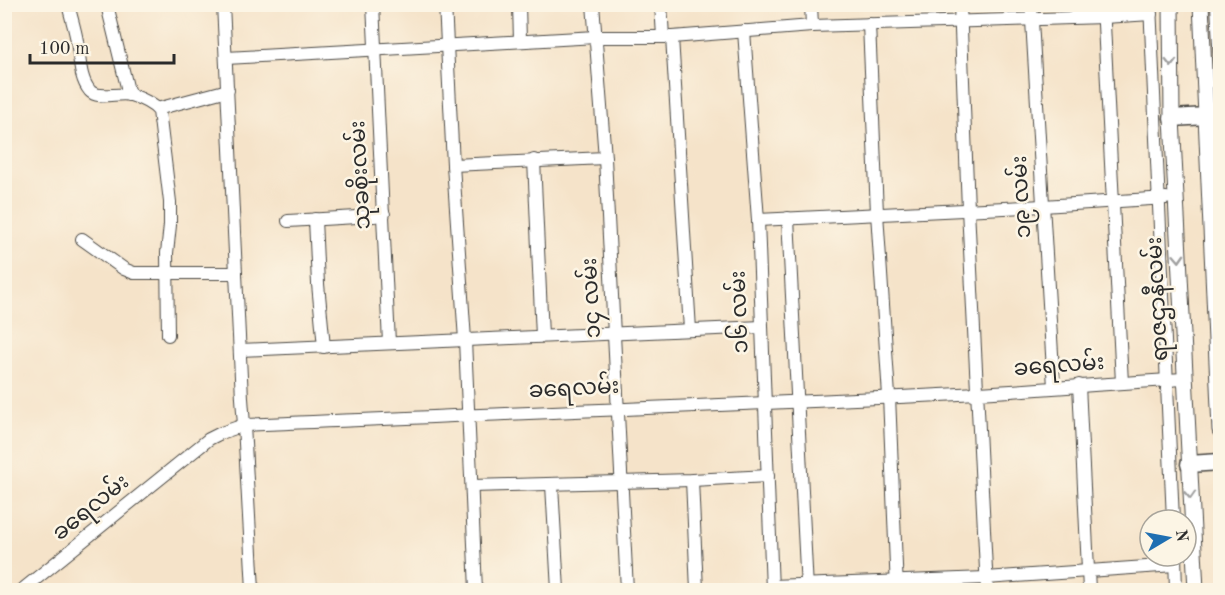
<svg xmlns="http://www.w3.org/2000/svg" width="1225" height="595" viewBox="0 0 1225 595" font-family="'Old Standard TT','Noto Sans Myanmar',serif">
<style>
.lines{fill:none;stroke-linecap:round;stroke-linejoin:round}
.minor-casing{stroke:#494743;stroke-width:14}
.major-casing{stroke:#494743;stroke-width:17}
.highway-casing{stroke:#494743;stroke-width:19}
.minor{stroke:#fff;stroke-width:12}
.major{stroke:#fff;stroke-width:15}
.highway{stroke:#fff;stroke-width:16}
.oneway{stroke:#a0a0a0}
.labels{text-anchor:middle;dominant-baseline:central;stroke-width:5;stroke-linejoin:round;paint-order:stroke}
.street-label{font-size:22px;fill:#2b2b2b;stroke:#fcf5e5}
</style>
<rect width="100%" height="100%" fill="#fcf5e5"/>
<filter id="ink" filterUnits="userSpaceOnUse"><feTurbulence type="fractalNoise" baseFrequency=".0167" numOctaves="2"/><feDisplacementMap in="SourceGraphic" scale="12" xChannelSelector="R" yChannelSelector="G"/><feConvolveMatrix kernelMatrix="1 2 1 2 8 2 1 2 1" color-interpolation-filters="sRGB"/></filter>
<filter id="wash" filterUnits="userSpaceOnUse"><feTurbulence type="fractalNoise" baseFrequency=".008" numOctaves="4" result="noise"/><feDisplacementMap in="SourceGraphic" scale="24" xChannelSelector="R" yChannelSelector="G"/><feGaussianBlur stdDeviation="1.35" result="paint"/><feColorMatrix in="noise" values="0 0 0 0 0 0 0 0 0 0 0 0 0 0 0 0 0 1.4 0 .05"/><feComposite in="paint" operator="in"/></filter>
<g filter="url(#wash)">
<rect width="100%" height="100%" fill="#f5e3c9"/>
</g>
<g filter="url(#ink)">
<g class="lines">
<g class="minor-casing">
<g id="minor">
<path d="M68,4C71,17 75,29 77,41C80,57 79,78 90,91C98,100 118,92 131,95C140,98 153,104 159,111L170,202V225L167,253L168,335"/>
<path d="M223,4L242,398L244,425L253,590"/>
<path d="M373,4L389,343"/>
<path d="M445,4L453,165L465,340L476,590"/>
<path d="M519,4L520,41"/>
<path d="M593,4L605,158L627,590"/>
<path d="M661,4L663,37"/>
<path d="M811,4L812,26"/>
<path d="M960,4L968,209L987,590"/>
<path d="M1031,4L1054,387"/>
<path d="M1103,4L1122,383"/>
<path d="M1150,4L1173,520"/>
<path d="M1217,4L1220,65"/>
<path d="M108,9L129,95"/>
<path d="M869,24L877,213L889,396L897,590"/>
<path d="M744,31L758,220L772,590"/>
<path d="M672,37L690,330"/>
<path d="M226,58L596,37H672L812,26L1104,17L1151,14"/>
<path d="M157,109L228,90"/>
<path d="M534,160L542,336"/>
<path d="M453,165L605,158"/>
<path d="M788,218L807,589"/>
<path d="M315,219L318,284L324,347"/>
<path d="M758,220L1043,206L1166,198"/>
<path d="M288,221L374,216L384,214"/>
<path d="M82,239L124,269L134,273H236"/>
<path d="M240,350L762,327"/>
<path d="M1079,385L1089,590"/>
<path d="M692,480L697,590"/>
<path d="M552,485L558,590"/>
<path d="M472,486L692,480L768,476"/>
<path d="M1175,556L1176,590"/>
<path d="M771,586L986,578L1175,565"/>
<path d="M22,590L209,439L221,433L244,425C489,414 733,406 977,393C1046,389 1115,383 1184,379"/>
</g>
</g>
<g class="major-casing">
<g id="major">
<path d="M1171,4L1172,118L1196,590"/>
<path d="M1201,4L1220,430"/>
</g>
</g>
<g class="highway-casing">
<g id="highway">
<path d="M1172,118L1207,116"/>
<path d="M1189,464L1220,462"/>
</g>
</g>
<use href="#minor" class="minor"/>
<use href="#major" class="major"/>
<use href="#highway" class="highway"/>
</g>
<defs><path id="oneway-chevron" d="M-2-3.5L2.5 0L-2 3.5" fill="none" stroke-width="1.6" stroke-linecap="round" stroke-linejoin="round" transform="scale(1.5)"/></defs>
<g class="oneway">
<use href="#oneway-chevron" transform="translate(1171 63) rotate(89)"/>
<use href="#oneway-chevron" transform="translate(1179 258) rotate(87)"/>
<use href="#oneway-chevron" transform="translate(1190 495) rotate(87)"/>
</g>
</g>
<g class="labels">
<g class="street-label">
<text transform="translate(361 175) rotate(-93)">သုခစိုးလမ်း</text>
<text transform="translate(1022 197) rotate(-93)">၁၉ လမ်း</text>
<text transform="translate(592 298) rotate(-93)">၁၄ လမ်း</text>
<text transform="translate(1158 299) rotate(-93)">ရာဇဌာနီလမ်း</text>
<text transform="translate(740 312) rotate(-92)">၁၆ လမ်း</text>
<text transform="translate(1059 366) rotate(-4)">ခရေလမ်း</text>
<text transform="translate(574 389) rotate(-3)">ခရေလမ်း</text>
<text transform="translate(91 508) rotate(-39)">ခရေလမ်း</text>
</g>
</g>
<rect width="1225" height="595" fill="none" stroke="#fcf5e5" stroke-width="24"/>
<g transform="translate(1168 538) rotate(80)"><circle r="28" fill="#fcf5e5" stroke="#a8a49b" stroke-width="1.5"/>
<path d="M0-4.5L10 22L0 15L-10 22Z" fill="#1f6fb2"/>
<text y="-9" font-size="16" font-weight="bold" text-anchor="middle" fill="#2b2b2b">N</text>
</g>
<path d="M30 54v9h144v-9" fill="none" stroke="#2b2b2b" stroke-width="3"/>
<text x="39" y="54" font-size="18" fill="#2b2b2b" stroke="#fcf5e5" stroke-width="4.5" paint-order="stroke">100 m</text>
</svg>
